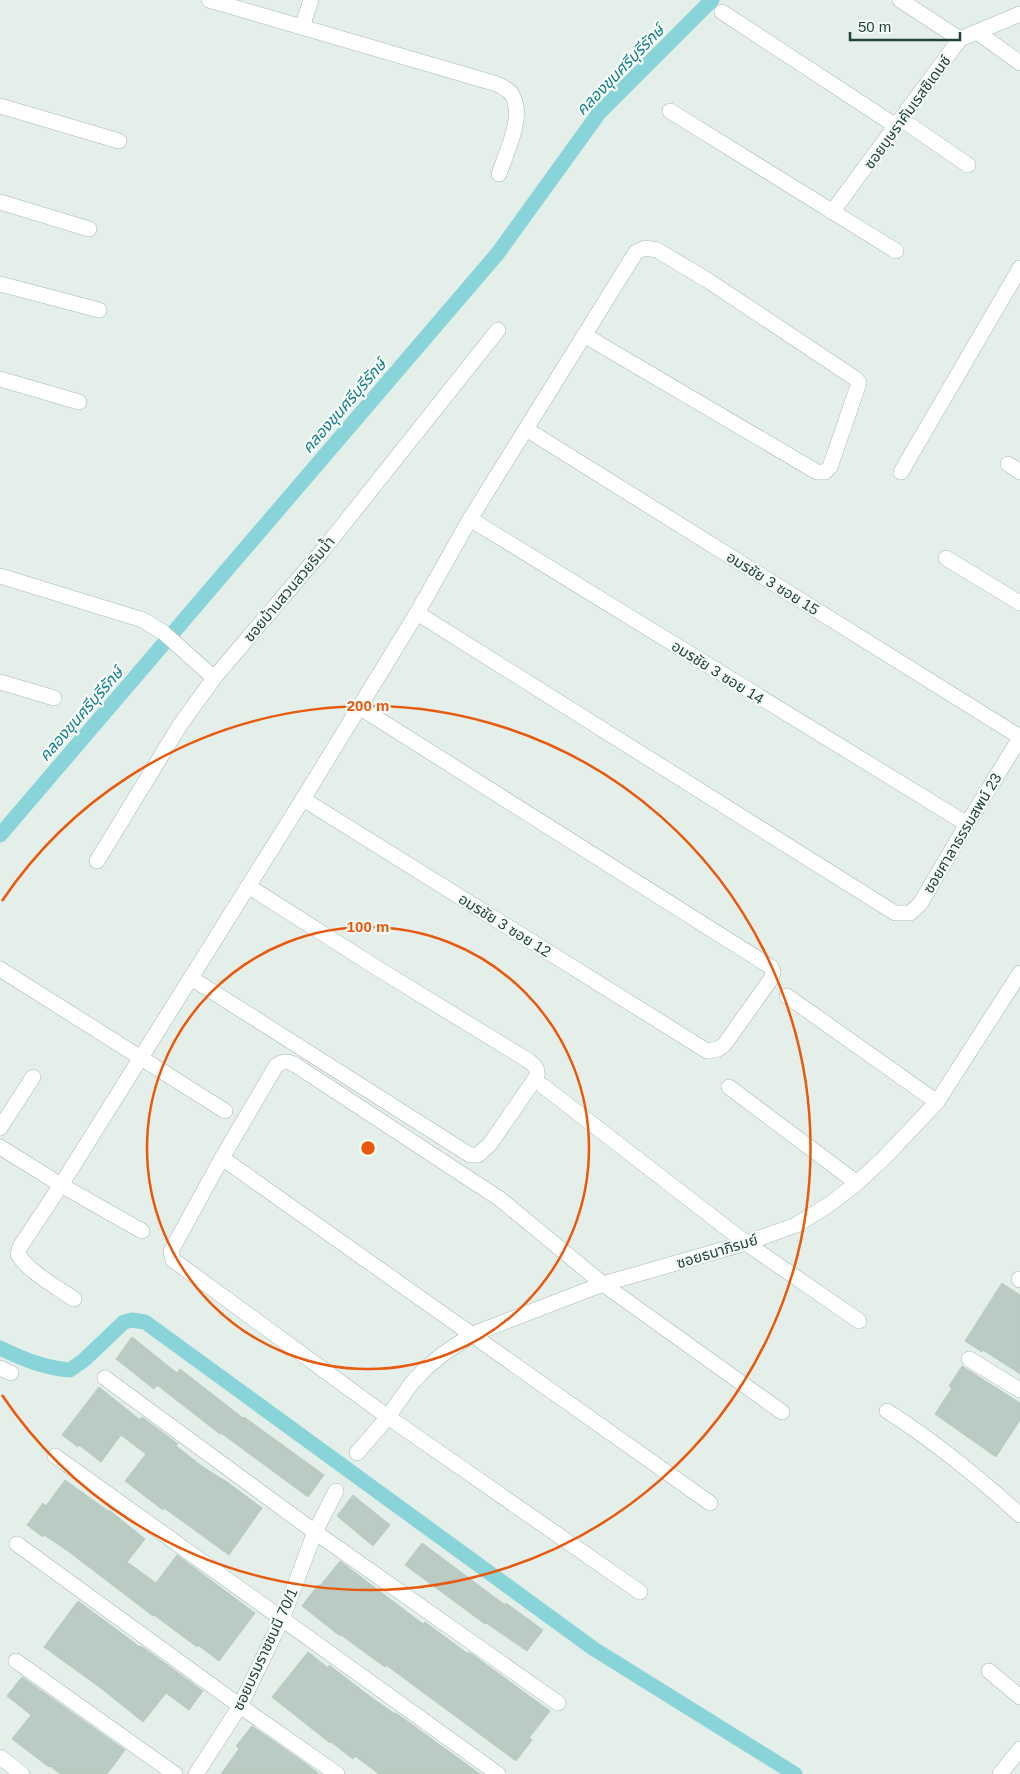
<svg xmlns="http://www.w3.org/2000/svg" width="1020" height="1774" viewBox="0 0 1020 1774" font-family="Arial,'Noto Sans Thai',sans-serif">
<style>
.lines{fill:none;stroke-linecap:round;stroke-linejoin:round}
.canal{stroke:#88d4d9;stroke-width:15}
.building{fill:#b9cbc2;stroke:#b6cac0}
.minor-casing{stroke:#a6b8b1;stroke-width:16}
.minor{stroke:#fff;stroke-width:15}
.ring{fill:none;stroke:#e8590c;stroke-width:2.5}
.labels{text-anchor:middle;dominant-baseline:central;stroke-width:4.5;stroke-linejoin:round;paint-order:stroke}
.street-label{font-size:15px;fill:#214437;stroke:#f6fbf8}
.water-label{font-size:16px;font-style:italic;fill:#147e87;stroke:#f6fbf8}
.centre{fill:#e8590c;stroke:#f6fbf8;stroke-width:2.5}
.ring-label{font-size:15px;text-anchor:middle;font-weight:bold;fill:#e8590c;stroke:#f6fbf8;stroke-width:4.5;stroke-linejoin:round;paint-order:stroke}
</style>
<rect width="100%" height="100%" fill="#e5efea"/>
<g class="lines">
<g class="canal">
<path d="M0,835L498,253L599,113L712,0"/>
<path d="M0,1348C23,1359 44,1368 70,1370L84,1360L124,1322L132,1320L145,1322L594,1649L795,1774"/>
</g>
</g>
<g class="building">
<path d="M1002,1283L1020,1295V1374L983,1350L982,1352L965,1341Z"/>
<path d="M132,1337L177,1373L180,1369L243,1418L244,1417L324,1475L308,1497L221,1433L220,1434L157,1385L154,1389L116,1359Z"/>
<path d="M962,1366L1020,1403V1420L996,1457L935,1414L952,1388L949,1386Z"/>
<path d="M99,1387L140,1420L142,1417L178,1444L176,1446L203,1467L227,1482L262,1508L229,1555L164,1508L163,1510L125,1481L146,1454L121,1435L101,1462L79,1445L78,1447L62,1435Z"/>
<path d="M65,1480L108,1511L109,1510L145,1539L127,1562L156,1583L177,1555L255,1613L219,1661L198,1645L197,1647L154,1615L153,1616L68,1551L44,1535L43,1537L27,1525L43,1503L46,1506Z"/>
<path d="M353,1495L390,1525L373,1546L337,1516Z"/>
<path d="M422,1543L505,1605L506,1603L543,1630L527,1651L486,1623L485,1624L405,1565Z"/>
<path d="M340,1561L423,1624L425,1622L468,1654L469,1652L550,1711L529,1738L532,1740L516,1761L386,1665L385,1667L341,1635L340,1636L302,1606L318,1585L320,1586Z"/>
<path d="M78,1601L140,1647L141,1646L203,1691L189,1710L166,1693L143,1722L102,1689L44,1647Z"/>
<path d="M308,1652L328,1668L329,1665L372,1698L395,1714L396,1713L480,1774H379L355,1756L353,1759L331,1742L330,1743L272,1697Z"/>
<path d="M22,1677L125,1750L107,1774H60L50,1766L49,1767L12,1739L31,1715L7,1696Z"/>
<path d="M252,1726L301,1760L319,1774H221L239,1749L236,1746Z"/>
</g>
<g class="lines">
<g class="minor-casing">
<g id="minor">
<path d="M209,0L497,84C501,86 507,89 510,92C527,112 506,153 499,174"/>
<path d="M900,0L960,39"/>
<path d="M722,12L896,126"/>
<path d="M302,27L311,0"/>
<path d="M977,32L1020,63"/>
<path d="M0,106L119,141"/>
<path d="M670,111L896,251"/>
<path d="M901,119L968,165"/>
<path d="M0,202L89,229"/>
<path d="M832,212L960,39L1020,14"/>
<path d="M0,284L99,310"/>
<path d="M0,379L79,402"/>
<path d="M526,429L1020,737"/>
<path d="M1008,464L1020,472"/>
<path d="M901,472L1020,268"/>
<path d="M470,519L967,824"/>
<path d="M946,558L1020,603"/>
<path d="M0,576L143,620L164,633L214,678"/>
<path d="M417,613L895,913H910L920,904L967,824L1020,738"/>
<path d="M0,682L54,698"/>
<path d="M303,799L707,1051L718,1049L724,1045L771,979L773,972L771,967L359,707"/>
<path d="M97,861L180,725L214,678L323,550L498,330"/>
<path d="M0,969L225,1111"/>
<path d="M191,978L470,1155H478L490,1144L537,1076C538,1068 535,1066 529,1061L377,968L248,886"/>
<path d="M787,996L937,1102"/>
<path d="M543,1086L746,1243L859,1321"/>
<path d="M729,1087L857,1183"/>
<path d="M0,1128L33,1077"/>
<path d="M0,1147L61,1185L142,1231"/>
<path d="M222,1158L710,1503"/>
<path d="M1019,1279L1020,1280"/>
<path d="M74,1299C58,1288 27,1271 18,1254L20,1247L61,1185L303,799L417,613L470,519L636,252L645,248L657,250L707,280L856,379L859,383L830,467L825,472H817L584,335"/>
<path d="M969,1359L1020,1390"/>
<path d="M0,1368L11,1373"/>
<path d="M105,1378L315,1532L558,1703"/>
<path d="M887,1411C936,1442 977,1476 1020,1515"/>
<path d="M357,1453L388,1417L411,1384L426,1368L443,1354L473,1334L603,1284L746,1243L796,1225L830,1204L857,1183L885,1157L937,1102L1020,973"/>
<path d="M55,1456L498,1774"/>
<path d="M17,1544L240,1706L337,1774"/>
<path d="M640,1592L388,1417L173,1260L171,1251L222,1158L276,1066C283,1060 289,1061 297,1066L500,1199L603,1284L782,1412"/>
<path d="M16,1661L175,1774"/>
<path d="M989,1671L1020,1697"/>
<path d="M0,1757L22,1774"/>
<path d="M196,1774L240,1706L282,1619L315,1532L336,1491"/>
<path d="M1000,1774L1020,1749"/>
</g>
</g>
<use href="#minor" class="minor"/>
</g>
<g class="ring">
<circle cx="368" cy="1148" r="221"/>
<path d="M2 901A442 442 0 1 1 2 1395"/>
</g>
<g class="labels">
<g class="street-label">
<text transform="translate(907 112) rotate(-54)">ซอยบุษราคัมเรสซิเดนซ์</text>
<text transform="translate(773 583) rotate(32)">อมรชัย 3 ซอย 15</text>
<text transform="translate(289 589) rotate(-50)">ซอยบ้านสวนสวยริมน้ำ</text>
<text transform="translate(718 672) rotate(32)">อมรชัย 3 ซอย 14</text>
<text transform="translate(962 833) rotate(-59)">ซอยศาลาธรรมสพน์ 23</text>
<text transform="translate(505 925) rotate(32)">อมรชัย 3 ซอย 12</text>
<text transform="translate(717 1251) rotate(-17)">ซอยธนาภิรมย์</text>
<text transform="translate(265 1649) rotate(-65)">ซอยบรมราชชนนี 70/1</text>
</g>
<g class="water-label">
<text transform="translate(620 70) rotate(-46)">คลองขุนศรีบุรีรักษ์</text>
<text transform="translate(344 406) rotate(-49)">คลองขุนศรีบุรีรักษ์</text>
<text transform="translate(81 714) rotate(-49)">คลองขุนศรีบุรีรักษ์</text>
</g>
</g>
<circle cx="368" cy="1148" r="8" class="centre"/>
<g class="ring-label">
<text x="368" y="711">200 m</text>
<text x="368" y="932">100 m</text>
</g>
<path d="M850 32v8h110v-8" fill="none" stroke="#214437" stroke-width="2.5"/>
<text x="858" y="32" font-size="15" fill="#214437" stroke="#f6fbf8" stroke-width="4" paint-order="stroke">50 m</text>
</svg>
